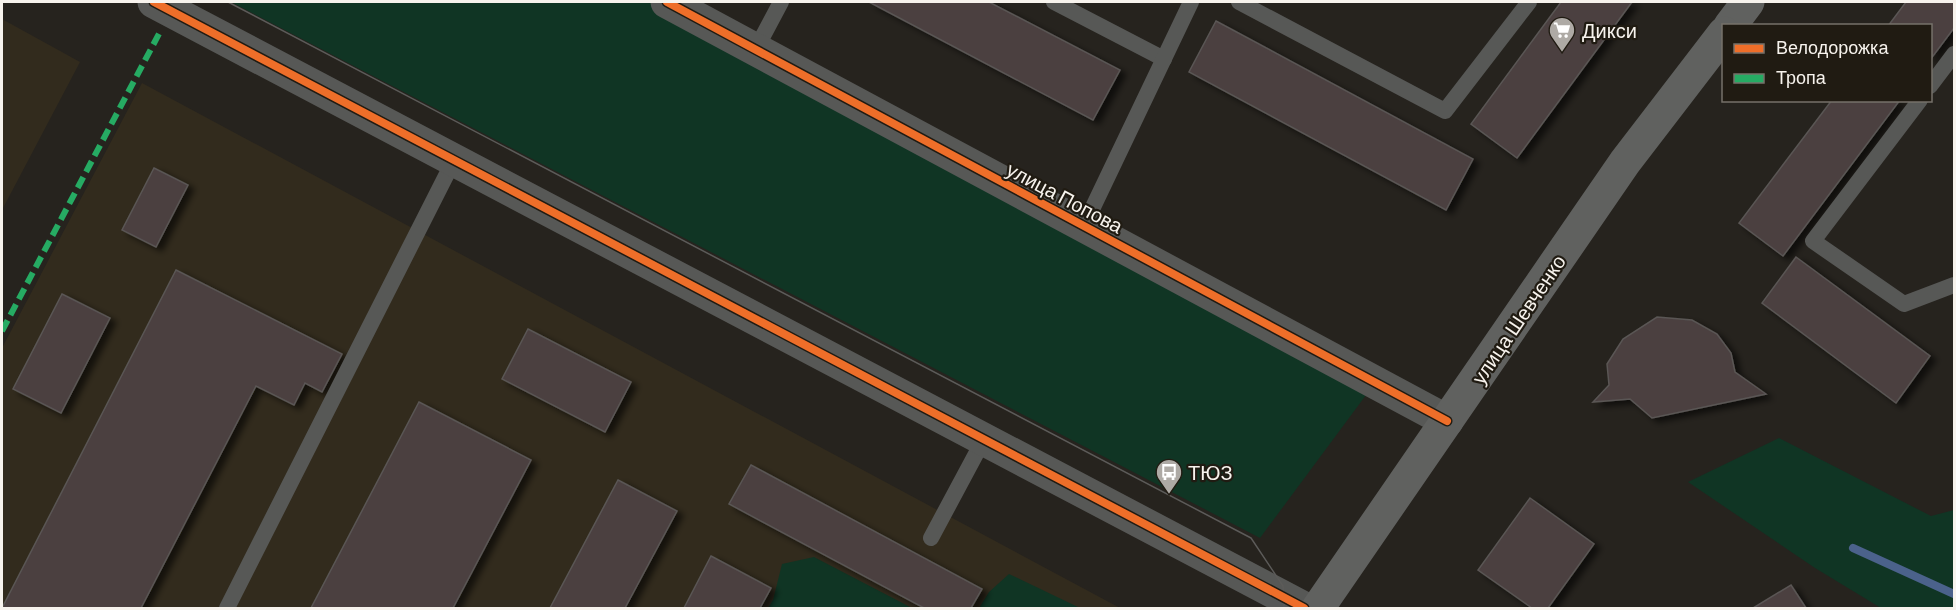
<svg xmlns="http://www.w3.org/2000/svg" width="1956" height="610" viewBox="0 0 1956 610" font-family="Barlow,sans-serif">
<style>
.built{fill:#322b1d}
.green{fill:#103524}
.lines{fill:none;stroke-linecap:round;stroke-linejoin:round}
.stream{stroke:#4b628b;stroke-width:8}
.building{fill:#4b4041;stroke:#5a5654;stroke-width:1.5;filter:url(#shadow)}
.lane{stroke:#575856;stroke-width:16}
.street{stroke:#575856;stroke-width:33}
.primary{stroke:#60615f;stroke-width:33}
.tram{stroke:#5c5b59;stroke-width:1.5}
.quiet{stroke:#26ab63;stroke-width:6;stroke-dasharray:12 6;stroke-linecap:butt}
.cycleway-casing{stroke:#201b12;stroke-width:11}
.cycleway{stroke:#ee6e29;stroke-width:8}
.labels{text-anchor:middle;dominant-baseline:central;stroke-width:4.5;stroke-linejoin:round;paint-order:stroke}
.poi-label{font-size:20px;fill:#f7f3ed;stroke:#201b12;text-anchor:start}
.street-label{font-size:20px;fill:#f7f3ed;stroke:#201b12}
</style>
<defs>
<filter id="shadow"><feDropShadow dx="6" dy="4" stdDeviation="3" flood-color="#0009"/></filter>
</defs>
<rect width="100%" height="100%" fill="#26231e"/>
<g class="built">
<path d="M2,19L80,62L2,210Z"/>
<path d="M142,83L1120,608H2V348Z"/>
</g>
<g class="green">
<path d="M231,2H658L1372,387L1260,538Z"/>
<path d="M1779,438L1931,516L1954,510V608H1881L1815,568L1688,482Z"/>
<path d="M814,557L912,608H768L773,600L782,564Z"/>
<path d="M1009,574L1080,608H979L989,592Z"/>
</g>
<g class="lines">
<path class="stream" d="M1853,548L1954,594"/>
</g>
<g class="building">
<path d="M869,2H989L1120,70L1093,120Z"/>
<path d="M1561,2H1632L1517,158L1471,124Z"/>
<path d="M1906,2H1954V28L1930,60V26H1888Z"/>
<path d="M1216,21L1473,159L1446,210L1189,72Z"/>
<path d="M1832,100H1900L1783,256L1739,223Z"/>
<path d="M154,168L188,185L156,247L122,230Z"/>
<path d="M1796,257L1930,356L1896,403L1762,303Z"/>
<path d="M176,270L342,354L322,392L305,383L294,405L256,386L141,608H2Z"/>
<path d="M62,294L110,318L61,413L13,389Z"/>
<path d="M1657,317L1692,320L1717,334L1731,353L1735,372L1766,394L1652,418L1630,399L1593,402L1609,385L1607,364L1623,339Z"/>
<path d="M528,329L631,382L605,432L502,379Z"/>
<path d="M419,402L531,460L453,608H311Z"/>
<path d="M751,465L982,589L971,608H924L729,504Z"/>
<path d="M618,480L677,511L625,608H550Z"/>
<path d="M1530,498L1594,544L1548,608H1532L1478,570Z"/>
<path d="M711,556L771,588L760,608H684Z"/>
<path d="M1791,585L1806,608H1753Z"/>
</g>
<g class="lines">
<g class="lane">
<path d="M1054,2L1164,59"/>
<path d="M1239,2L1445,111L1529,2"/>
<path d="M756,49L781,2"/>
<path d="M1930,86L1954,54"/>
<path d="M1920,100L1813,241L1904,304L1954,285"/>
<path d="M1084,226L1191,2"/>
<path d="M931,538L984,439"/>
<path d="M227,608L454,160"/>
</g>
<g class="street">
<path d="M154,2L1304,608"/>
<path d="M667,2L1447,421"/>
</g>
<g class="primary">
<path d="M1730,26L1748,2"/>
<path d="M1318,608L1625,162L1724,33"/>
</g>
<path class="tram" d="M228,2L1251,538L1283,586L1284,608"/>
<path class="quiet" d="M2,331L161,30"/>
<g class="cycleway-casing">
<g id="cycleway">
<path d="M154,2L1304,608"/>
<path d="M667,2L1447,421"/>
</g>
</g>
<use href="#cycleway" class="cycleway"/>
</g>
<defs>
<g id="supermarket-pin" transform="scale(1.35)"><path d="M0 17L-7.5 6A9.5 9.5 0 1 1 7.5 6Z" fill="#aeaaa5" stroke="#201b12"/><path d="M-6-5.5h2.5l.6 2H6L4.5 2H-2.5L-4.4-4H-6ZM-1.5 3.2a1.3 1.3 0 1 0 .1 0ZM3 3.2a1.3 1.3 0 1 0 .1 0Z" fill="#fff"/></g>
<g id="bus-pin" transform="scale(1.35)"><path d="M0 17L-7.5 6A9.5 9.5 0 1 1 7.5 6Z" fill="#aeaaa5" stroke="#201b12"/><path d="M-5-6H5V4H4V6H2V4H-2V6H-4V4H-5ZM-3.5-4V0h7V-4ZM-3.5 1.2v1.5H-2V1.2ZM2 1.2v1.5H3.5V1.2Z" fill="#fff"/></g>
</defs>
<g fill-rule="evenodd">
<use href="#supermarket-pin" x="1562" y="30"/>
<use href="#bus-pin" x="1169" y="472"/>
</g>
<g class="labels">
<g class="poi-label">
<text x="1582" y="30">Дикси</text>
<text x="1188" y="472">ТЮЗ</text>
</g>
<g class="street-label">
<text transform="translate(1065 197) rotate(28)">улица Попова</text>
<text transform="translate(1518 319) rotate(-56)">улица Шевченко</text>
</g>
</g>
<rect width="1956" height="610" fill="none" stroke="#f7f3ed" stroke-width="6"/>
<rect x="1722" y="24" width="210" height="78" fill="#201b12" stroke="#76716a" stroke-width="1.5"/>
<rect x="1734" y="44" width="30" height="9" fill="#ee6e29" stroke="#76716a" stroke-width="1.5"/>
<text x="1776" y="54" font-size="18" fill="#f7f3ed">Велодорожка</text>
<rect x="1734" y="74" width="30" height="9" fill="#26ab63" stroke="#76716a" stroke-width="1.5"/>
<text x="1776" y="84" font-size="18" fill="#f7f3ed">Тропа</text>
</svg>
